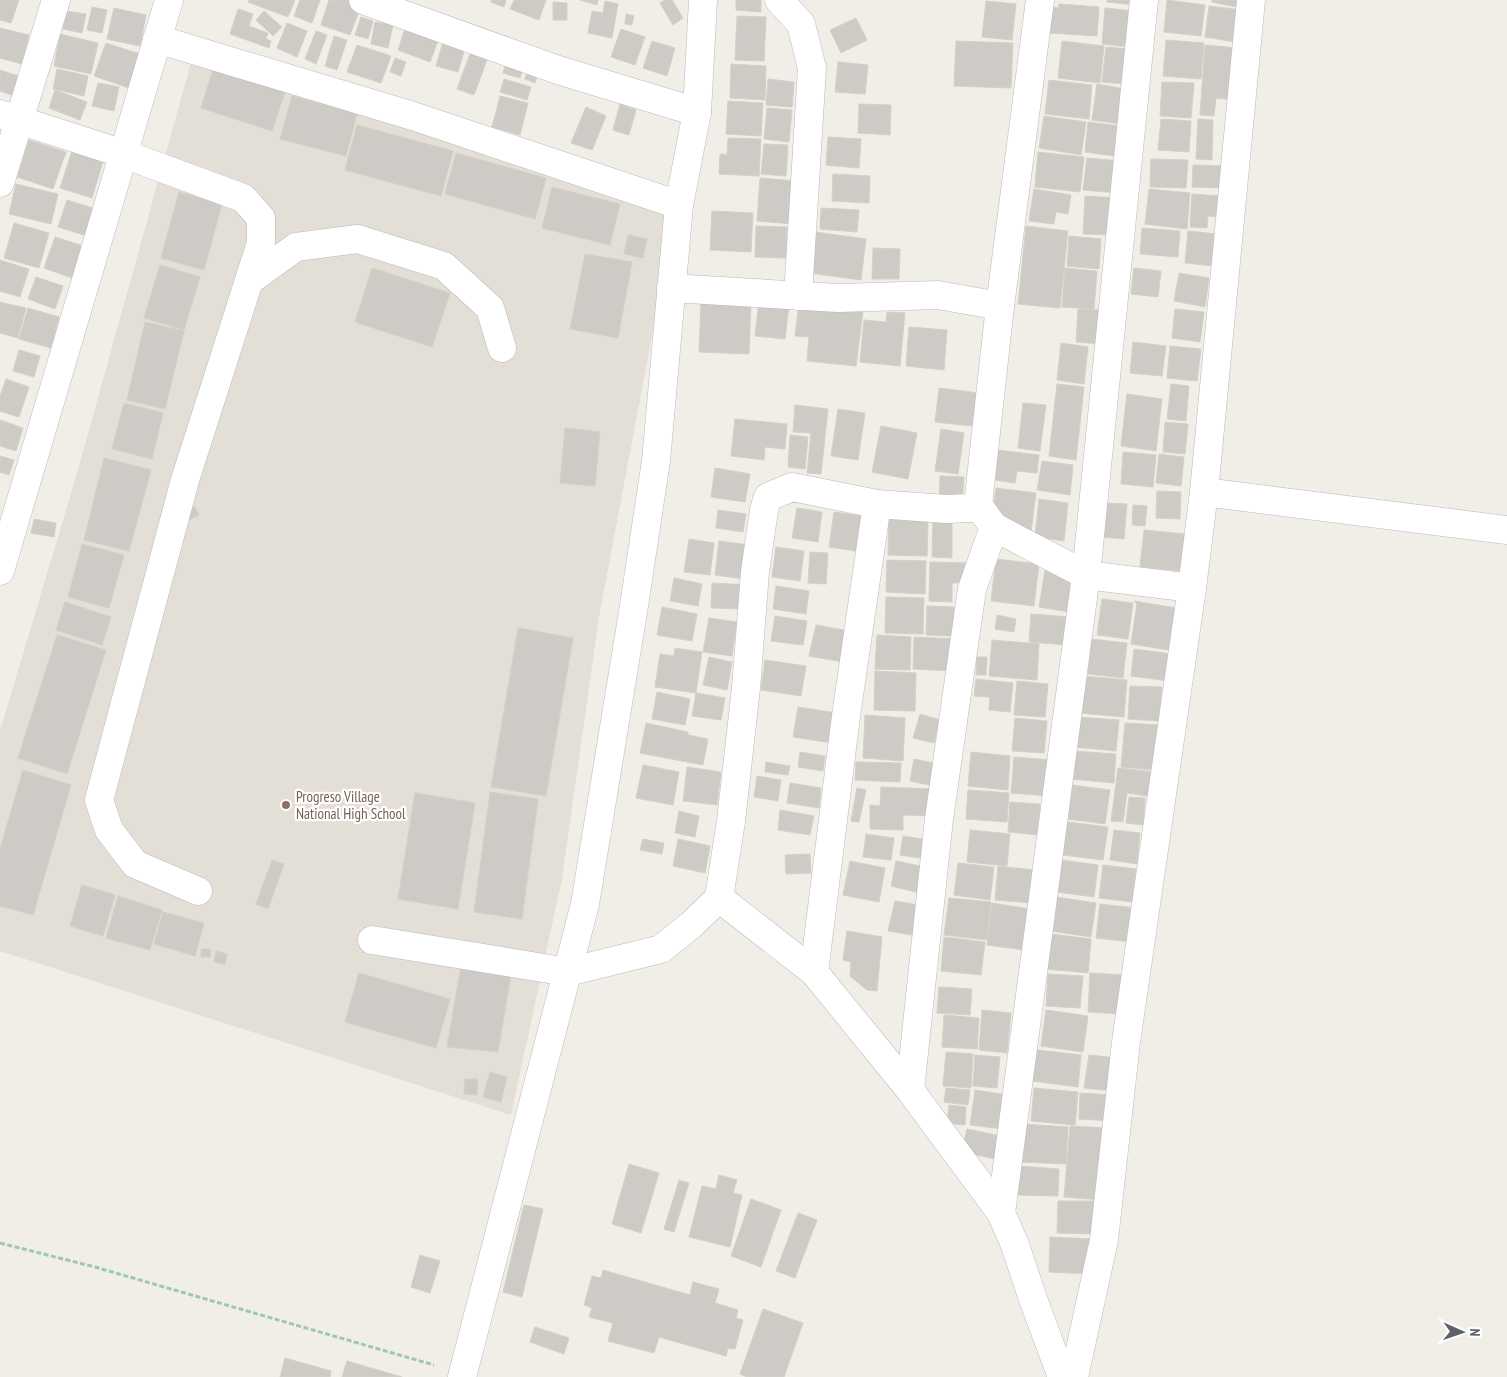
<svg xmlns="http://www.w3.org/2000/svg" width="1507" height="1377" viewBox="0 0 1507 1377" font-family="'PT Sans Narrow',sans-serif">
<style>
.education{fill:#e3dfd7}
.building{fill:#cecbc6;stroke:#d6cfc4}
.lines{fill:none;stroke-linecap:round;stroke-linejoin:round}
.minor-casing{stroke:#b7babe;stroke-width:29}
.path{stroke:#9bcba4;stroke-width:3;stroke-dasharray:5 2.5;stroke-linecap:butt}
.minor{stroke:#fff;stroke-width:28}
.education-dot{fill:#8d6e63;stroke:#fff;stroke-width:2}
.labels{text-anchor:middle;dominant-baseline:central;stroke-width:4.5;stroke-linejoin:round;paint-order:stroke}
.education-label{font-size:15px;fill:#785e54;stroke:#fff;text-anchor:start}
</style>
<rect width="100%" height="100%" fill="#f1eee7"/>
<path class="education" d="M195,48L676,209L599,617L562,879L511,1115L0,951V731L78,470Z"/>
<g class="building">
<path d="M0,0H19L11,23L0,20Z"/>
<path d="M249,0H295L288,17L248,2Z"/>
<path d="M300,0H320L312,23L294,16Z"/>
<path d="M329,0H354L362,3L350,35L321,25Z"/>
<path d="M491,0H506L504,7L491,2Z"/>
<path d="M514,0H546L539,20L510,9Z"/>
<path d="M580,0H598L597,5Z"/>
<path d="M665,0H672L683,18L673,25L660,3Z"/>
<path d="M736,0H761V12L736,10Z"/>
<path d="M1107,0H1136V5L1107,2Z"/>
<path d="M1167,0L1205,5L1201,36L1164,32Z"/>
<path d="M1212,0H1242L1241,8L1212,2Z"/>
<path d="M605,1L618,4L612,38L588,33L592,11L603,13Z"/>
<path d="M986,1L1016,4L1012,40L982,37Z"/>
<path d="M553,2L567,3V20H553Z"/>
<path d="M1059,4L1099,7L1097,36L1049,33L1051,7L1058,8Z"/>
<path d="M1209,6L1241,10L1236,42L1205,37Z"/>
<path d="M92,7L107,10L102,33L87,30Z"/>
<path d="M114,8L146,15L140,46L107,39Z"/>
<path d="M1105,8L1134,11L1130,47L1102,44Z"/>
<path d="M238,9L253,14L249,26L268,33L266,39L271,41L269,48L230,34Z"/>
<path d="M66,11L86,14L82,33L63,29Z"/>
<path d="M264,11L282,27L273,36L256,20Z"/>
<path d="M626,14L634,16L632,25L625,24Z"/>
<path d="M737,16L766,17L764,61L735,60Z"/>
<path d="M361,17L373,21L368,39L355,35Z"/>
<path d="M856,18L867,40L841,53L830,30Z"/>
<path d="M375,22L393,25L388,48L371,44Z"/>
<path d="M287,23L307,31L297,57L277,48Z"/>
<path d="M406,26L439,38L430,62L398,50Z"/>
<path d="M0,28L29,35L22,64L0,58Z"/>
<path d="M621,29L645,37L635,65L611,57Z"/>
<path d="M316,31L327,35L316,64L305,59Z"/>
<path d="M60,34L98,43L91,74L54,66Z"/>
<path d="M334,36L347,40L337,70L325,66Z"/>
<path d="M1166,40L1204,43L1201,79L1163,76Z"/>
<path d="M652,41L675,48L667,76L643,68Z"/>
<path d="M956,41L1013,43L1011,88L954,86Z"/>
<path d="M1062,41L1104,46L1100,83L1058,78Z"/>
<path d="M443,42L465,48L458,72L436,66Z"/>
<path d="M106,43L140,54L129,88L94,76Z"/>
<path d="M474,43L491,49L474,95L457,89Z"/>
<path d="M357,45L391,56L381,83L347,72Z"/>
<path d="M1205,45L1237,48L1233,100L1216,98L1214,116L1200,115Z"/>
<path d="M1106,47L1129,49L1126,84L1102,82Z"/>
<path d="M508,56L525,60L520,78L503,73Z"/>
<path d="M395,58L406,62L401,76L390,72Z"/>
<path d="M530,62L541,65L535,83L525,79Z"/>
<path d="M838,62L868,65L865,94L835,92Z"/>
<path d="M731,64L766,66L765,100L730,98Z"/>
<path d="M214,66L286,89L272,131L201,108Z"/>
<path d="M57,69L88,76L84,96L53,89Z"/>
<path d="M0,70L18,76L12,95L0,91Z"/>
<path d="M504,79L531,87L527,100L500,92Z"/>
<path d="M768,79L794,82L792,107L766,105Z"/>
<path d="M1049,80L1092,85L1089,119L1045,114Z"/>
<path d="M1162,82L1194,83L1191,118L1160,116Z"/>
<path d="M98,83L119,87L114,111L92,106Z"/>
<path d="M1097,84L1126,89L1121,124L1092,120Z"/>
<path d="M55,90L87,102L80,120L49,108Z"/>
<path d="M292,96L357,114L346,156L280,139Z"/>
<path d="M500,96L528,103L520,135L492,127Z"/>
<path d="M728,101L763,103L761,136L726,134Z"/>
<path d="M620,104L636,110L629,135L613,130Z"/>
<path d="M859,104L891,105L890,135L858,133Z"/>
<path d="M586,107L606,116L592,150L571,143Z"/>
<path d="M767,108L792,110L789,142L764,139Z"/>
<path d="M1044,116L1086,122L1081,155L1039,148Z"/>
<path d="M1161,119L1191,121L1189,152L1158,150Z"/>
<path d="M1198,119L1213,120L1212,160L1196,159Z"/>
<path d="M1088,122L1119,126L1115,156L1085,152Z"/>
<path d="M357,125L453,151L441,196L345,170Z"/>
<path d="M828,137L861,139L859,168L826,165Z"/>
<path d="M728,138L761,139L759,176L719,174L720,154L727,155Z"/>
<path d="M29,140L66,152L53,189L17,177Z"/>
<path d="M764,144L788,145L786,176L761,174Z"/>
<path d="M73,148L104,158L92,198L60,188Z"/>
<path d="M1038,152L1084,157L1080,192L1035,187Z"/>
<path d="M456,153L546,178L535,219L445,194Z"/>
<path d="M1087,158L1121,161L1118,193L1083,190Z"/>
<path d="M1151,159L1188,160L1186,188L1150,187Z"/>
<path d="M1193,165L1223,166L1221,188L1192,187Z"/>
<path d="M833,174L870,176L869,203L832,201Z"/>
<path d="M760,178L797,181L793,224L757,221Z"/>
<path d="M16,184L58,194L51,224L9,214Z"/>
<path d="M552,187L620,204L610,245L542,228Z"/>
<path d="M1034,189L1071,195L1068,214L1056,212L1054,224L1029,221Z"/>
<path d="M1149,189L1190,193L1187,229L1145,224Z"/>
<path d="M179,192L222,204L204,270L161,258Z"/>
<path d="M1192,194L1220,196L1218,217L1208,216L1207,228L1190,227Z"/>
<path d="M1085,196L1118,198L1116,235L1083,234Z"/>
<path d="M67,200L102,211L94,238L58,227Z"/>
<path d="M821,208L859,210L857,232L820,229Z"/>
<path d="M712,211L753,213L751,252L710,250Z"/>
<path d="M14,223L49,233L39,268L4,258Z"/>
<path d="M756,226L787,227L786,258L755,257Z"/>
<path d="M1026,226L1068,231L1060,308L1018,304Z"/>
<path d="M1142,228L1180,231L1178,257L1140,254Z"/>
<path d="M1188,231L1217,234L1214,266L1185,263Z"/>
<path d="M815,232L866,239L861,280L810,273Z"/>
<path d="M628,235L647,239L643,258L624,254Z"/>
<path d="M1069,236L1101,239L1099,269L1067,266Z"/>
<path d="M55,237L83,246L72,278L44,268Z"/>
<path d="M873,248L900,249L899,279H872Z"/>
<path d="M585,254L632,262L618,338L570,329Z"/>
<path d="M0,260L29,269L20,297L0,291Z"/>
<path d="M160,265L200,277L184,330L144,318Z"/>
<path d="M372,268L450,293L432,347L355,322Z"/>
<path d="M1065,268L1097,271L1094,309L1062,307Z"/>
<path d="M1134,268L1161,271L1158,297L1131,294Z"/>
<path d="M1179,273L1209,278L1205,307L1174,301Z"/>
<path d="M36,277L63,286L55,309L28,299Z"/>
<path d="M701,301L751,303L749,354L699,352Z"/>
<path d="M759,301L789,305L785,339L755,336Z"/>
<path d="M0,302L26,308L18,338L0,333Z"/>
<path d="M799,304L863,311L856,366L807,361L809,337L795,336Z"/>
<path d="M28,308L59,317L51,348L19,339Z"/>
<path d="M1078,309L1104,310L1102,344L1076,342Z"/>
<path d="M1175,309L1204,312L1200,342L1172,338Z"/>
<path d="M887,312L905,313L900,366L860,362L864,320L886,322Z"/>
<path d="M145,322L184,331L165,409L127,400Z"/>
<path d="M909,327L947,330L944,370L906,366Z"/>
<path d="M1133,342L1166,346L1162,376L1130,373Z"/>
<path d="M1061,343L1088,347L1084,384L1057,380Z"/>
<path d="M1170,346L1201,349L1197,381L1167,378Z"/>
<path d="M19,350L40,356L34,377L13,371Z"/>
<path d="M6,379L29,387L19,417L0,411V396Z"/>
<path d="M1057,384L1084,387L1076,460L1049,456Z"/>
<path d="M1171,384L1189,386L1186,421L1167,419Z"/>
<path d="M939,388L986,394L982,427L935,422Z"/>
<path d="M1127,394L1162,399L1156,451L1121,446Z"/>
<path d="M124,403L163,413L152,459L112,449Z"/>
<path d="M1023,403L1046,405L1040,451L1018,448Z"/>
<path d="M795,405L828,409L821,474L807,473L811,433L793,432Z"/>
<path d="M838,409L865,413L858,460L831,456Z"/>
<path d="M735,419L787,424L785,449L765,447L764,460L731,456Z"/>
<path d="M0,420L23,428L16,451L0,446Z"/>
<path d="M1165,422L1188,424L1185,454L1163,452Z"/>
<path d="M881,426L917,433L908,479L872,472Z"/>
<path d="M565,428L600,432L595,486L560,483Z"/>
<path d="M941,429L964,433L958,474L935,471Z"/>
<path d="M790,435L808,437L805,469L788,467Z"/>
<path d="M998,450L1039,455L1037,473L1017,471L1015,483L995,480Z"/>
<path d="M1123,452L1156,455L1153,487L1121,484Z"/>
<path d="M1159,454L1184,457L1181,486L1156,483Z"/>
<path d="M0,456L14,460L9,475L0,472Z"/>
<path d="M104,458L151,470L129,551L84,540Z"/>
<path d="M1042,461L1073,465L1070,495L1037,490Z"/>
<path d="M715,468L750,474L745,502L711,497Z"/>
<path d="M940,476L964,477L962,503L939,501Z"/>
<path d="M996,488L1036,493L1031,532L1010,530L993,510Z"/>
<path d="M1157,491L1181,492L1180,519L1156,518Z"/>
<path d="M1039,499L1068,503L1064,541L1035,537Z"/>
<path d="M1104,503L1127,504L1124,539L1102,537Z"/>
<path d="M1133,505L1147,506L1145,526L1132,525Z"/>
<path d="M195,507L199,515L189,520L185,512Z"/>
<path d="M797,508L822,512L818,542L792,538Z"/>
<path d="M718,510L746,514L743,532L716,528Z"/>
<path d="M834,512L862,516L856,551L829,547Z"/>
<path d="M889,518L928,520L927,556L888,555Z"/>
<path d="M34,519L56,523L54,537L31,533Z"/>
<path d="M933,519H952V558L932,557Z"/>
<path d="M1144,530L1185,534L1181,571L1140,567Z"/>
<path d="M689,539L714,543L710,575L684,572Z"/>
<path d="M719,541L749,545L745,579L715,575Z"/>
<path d="M82,544L124,555L109,608L68,597Z"/>
<path d="M776,547L804,551L800,581L772,577Z"/>
<path d="M810,552L828,553L826,584L808,583Z"/>
<path d="M996,559L1039,564L1034,606L991,601Z"/>
<path d="M887,560L926,561L925,594L886,592Z"/>
<path d="M930,562L968,563L967,583H952V602L929,601Z"/>
<path d="M1045,570L1076,575L1070,612L1039,607Z"/>
<path d="M674,578L702,584L698,606L670,601Z"/>
<path d="M712,583L748,585L747,609L711,608Z"/>
<path d="M776,586L809,591L806,614L773,609Z"/>
<path d="M886,597L924,598L923,634L885,633Z"/>
<path d="M1102,599L1133,603L1128,639L1097,635Z"/>
<path d="M1134,601L1182,609L1175,651L1131,644L1137,604Z"/>
<path d="M65,602L111,617L102,645L56,630Z"/>
<path d="M927,606L954,607L953,636L926,635Z"/>
<path d="M662,607L697,614L692,641L657,635Z"/>
<path d="M1031,614L1070,617L1068,645L1029,642Z"/>
<path d="M997,615L1016,619L1014,632L995,629Z"/>
<path d="M775,616L807,621L803,645L771,641Z"/>
<path d="M709,618L737,622L732,656L703,652Z"/>
<path d="M816,625L849,631L843,662L809,656Z"/>
<path d="M518,628L573,638L546,796L491,787Z"/>
<path d="M57,635L106,650L67,774L18,758Z"/>
<path d="M877,635L911,637L910,670L875,669Z"/>
<path d="M914,637L957,639L955,671L913,669Z"/>
<path d="M1091,639L1127,643L1123,678L1088,674Z"/>
<path d="M992,640L1039,644L1037,680L989,676Z"/>
<path d="M675,648L702,652L696,693L655,687L660,654L674,656Z"/>
<path d="M1134,649L1172,654L1169,681L1131,676Z"/>
<path d="M709,657L732,662L727,690L703,685Z"/>
<path d="M977,657H987L986,675H976Z"/>
<path d="M765,660L806,666L801,696L761,690Z"/>
<path d="M875,671L916,673L915,711L874,710Z"/>
<path d="M1083,676L1127,680L1124,717L1079,713Z"/>
<path d="M976,679L1013,683L1010,712L989,710L990,697L974,696Z"/>
<path d="M1017,681L1048,684L1045,717L1014,715Z"/>
<path d="M1130,686L1162,687L1159,721L1128,719Z"/>
<path d="M657,692L690,699L685,725L652,719Z"/>
<path d="M696,693L725,698L721,720L692,716Z"/>
<path d="M798,707L837,713L832,743L793,737Z"/>
<path d="M920,714L940,720L934,743L913,738Z"/>
<path d="M865,715L905,718L903,761L863,758Z"/>
<path d="M1078,717L1119,720L1116,751L1075,747Z"/>
<path d="M1015,718L1047,721L1044,753L1012,751Z"/>
<path d="M646,723L688,732V735L708,739L703,765L640,753Z"/>
<path d="M1125,723L1160,725L1156,770L1121,767Z"/>
<path d="M1073,751L1116,754L1114,783L1071,779Z"/>
<path d="M800,752L825,756L823,771L798,767Z"/>
<path d="M971,752L1010,756L1008,790L968,786Z"/>
<path d="M1014,757L1051,760L1048,796L1011,793Z"/>
<path d="M914,759L939,764L934,786L910,781Z"/>
<path d="M766,762L790,766L788,775L765,772Z"/>
<path d="M856,762L901,763L900,782L855,780Z"/>
<path d="M643,765L679,772L673,805L636,798Z"/>
<path d="M687,767L721,772L717,805L683,801Z"/>
<path d="M1118,768L1156,772L1153,797L1127,793L1123,822L1111,821Z"/>
<path d="M23,770L71,785L33,915L0,906V849Z"/>
<path d="M757,776L781,780L778,801L754,797Z"/>
<path d="M790,783L821,788L819,808L787,803Z"/>
<path d="M1072,785L1110,790L1105,824L1068,819Z"/>
<path d="M881,787L935,789L934,816L903,815V830L870,829V805L880,806Z"/>
<path d="M857,788L866,790L859,822L851,821Z"/>
<path d="M968,790L1009,793L1007,822L966,819Z"/>
<path d="M490,792L538,799L522,919L474,912Z"/>
<path d="M415,793L475,803L458,909L398,899Z"/>
<path d="M1129,797L1145,798L1143,825L1126,823Z"/>
<path d="M1010,802L1040,804L1038,835L1008,832Z"/>
<path d="M780,810L814,816L810,835L778,830Z"/>
<path d="M679,811L699,816L695,837L675,833Z"/>
<path d="M1068,822L1108,827L1103,860L1063,855Z"/>
<path d="M970,830L1010,834L1007,866L967,862Z"/>
<path d="M1114,830L1140,833L1137,864L1110,860Z"/>
<path d="M866,834L894,838L891,860L863,857Z"/>
<path d="M903,836L936,841L933,860L900,855Z"/>
<path d="M643,839L664,843L662,854L640,850Z"/>
<path d="M678,839L710,846L705,873L673,866Z"/>
<path d="M810,854L811,873L786,874L785,855Z"/>
<path d="M272,860L284,864L268,909L256,904Z"/>
<path d="M1061,860L1098,865L1094,897L1057,892Z"/>
<path d="M850,861L885,868L879,902L843,895Z"/>
<path d="M896,861L925,867L920,893L891,886Z"/>
<path d="M958,863L994,867L990,900L954,895Z"/>
<path d="M1103,865L1136,869L1133,902L1099,898Z"/>
<path d="M998,866L1034,870L1031,903L995,900Z"/>
<path d="M82,885L115,895L103,936L70,926Z"/>
<path d="M118,896L162,910L150,950L106,938Z"/>
<path d="M1056,897L1096,903L1091,937L1051,931Z"/>
<path d="M949,898L991,902L987,940L944,935Z"/>
<path d="M895,901L924,906L918,936L888,931Z"/>
<path d="M992,903L1030,909L1024,950L987,945Z"/>
<path d="M1100,904L1136,908L1132,942L1096,938Z"/>
<path d="M163,912L204,923L195,956L154,944Z"/>
<path d="M847,931L882,937L877,991L867,990L850,976L851,962L843,960Z"/>
<path d="M1050,934L1091,939L1088,973L1046,969Z"/>
<path d="M944,937L985,942L981,975L941,971Z"/>
<path d="M201,949H211L210,957H201Z"/>
<path d="M216,951L227,954L225,964L214,962Z"/>
<path d="M462,960L512,969L498,1052L447,1047Z"/>
<path d="M359,973L450,999L436,1048L345,1022Z"/>
<path d="M1090,973L1123,975L1120,1014L1088,1012Z"/>
<path d="M1048,974L1083,976L1080,1008L1046,1006Z"/>
<path d="M939,987L972,989L970,1015L937,1013Z"/>
<path d="M982,1010L1011,1013L1007,1053L979,1050Z"/>
<path d="M1046,1010L1088,1016L1083,1052L1041,1046Z"/>
<path d="M944,1015L979,1018L977,1049L942,1047Z"/>
<path d="M1037,1050L1081,1055L1078,1087L1033,1081Z"/>
<path d="M946,1052L973,1054L971,1088L943,1086Z"/>
<path d="M975,1055L1000,1057L997,1088L973,1086Z"/>
<path d="M1089,1055L1117,1058L1113,1091L1084,1088Z"/>
<path d="M490,1072L507,1077L501,1102L483,1097Z"/>
<path d="M465,1079H478L477,1095L464,1094Z"/>
<path d="M946,1088L970,1090L968,1105L944,1102Z"/>
<path d="M1034,1088L1078,1092L1075,1125L1031,1121Z"/>
<path d="M975,1090L1007,1095L1003,1129L970,1125Z"/>
<path d="M1080,1093L1113,1095L1112,1121L1079,1119Z"/>
<path d="M949,1105L966,1107L965,1125L947,1123Z"/>
<path d="M1023,1124L1068,1127L1066,1164L1020,1162Z"/>
<path d="M1070,1126L1108,1128L1102,1200L1064,1197Z"/>
<path d="M967,1129L1001,1136L996,1159L962,1152Z"/>
<path d="M629,1164L659,1173L641,1233L612,1224Z"/>
<path d="M1019,1166L1059,1169L1058,1196L1017,1195Z"/>
<path d="M719,1175L737,1180L733,1193L742,1195L730,1247L689,1237L702,1186L716,1189Z"/>
<path d="M679,1180L689,1183L674,1232L664,1229Z"/>
<path d="M751,1199L781,1210L761,1267L731,1256Z"/>
<path d="M1058,1201H1096L1095,1234L1057,1233Z"/>
<path d="M524,1205L543,1209L522,1297L503,1292Z"/>
<path d="M798,1213L817,1220L795,1278L776,1271Z"/>
<path d="M1050,1237L1093,1239L1092,1274L1049,1272Z"/>
<path d="M420,1255L440,1261L430,1293L411,1287Z"/>
<path d="M603,1270L690,1295L693,1282L719,1289L715,1303L738,1310L736,1318L743,1320L735,1349L728,1348L726,1356L659,1337L654,1353L608,1341L613,1323L589,1317L592,1308L584,1305L592,1276L601,1278Z"/>
<path d="M763,1309L803,1323L784,1377H747L740,1374Z"/>
<path d="M535,1327L569,1338L564,1354L530,1342Z"/>
<path d="M285,1358L331,1371L330,1377H280Z"/>
<path d="M347,1361L402,1377H342Z"/>
</g>
<g class="lines">
<g class="minor-casing">
<g id="minor">
<path d="M363,0L558,70L697,112"/>
<path d="M779,0L801,24L812,68L798,296"/>
<path d="M1040,0L1000,306L978,505L994,527L1086,575L1192,588"/>
<path d="M157,39L413,116L679,205"/>
<path d="M0,114L124,154L243,198L261,218V243L185,480L99,800L109,830L135,864L198,891"/>
<path d="M0,183L56,0"/>
<path d="M249,281L296,247L358,239L444,266L490,308L502,348"/>
<path d="M671,288L838,298L938,295L1000,306"/>
<path d="M1204,492L1507,530"/>
<path d="M0,571L169,0"/>
<path d="M719,898L814,972L910,1090L1001,1213L1015,1245L1033,1299L1062,1377"/>
<path d="M372,940L568,972L661,949L691,925L719,898L731,821L746,688L755,572L764,510L768,497L792,487L877,504L946,509L970,508L978,505"/>
<path d="M814,972L846,716L877,504"/>
<path d="M910,1090L939,819L972,589L994,527"/>
<path d="M1001,1213L1086,575L1144,0"/>
<path d="M462,1377L585,904L633,612L656,461L679,205L697,112L703,0"/>
<path d="M1074,1377L1104,1240L1126,1042L1192,588L1204,492L1251,0"/>
</g>
</g>
<path class="path" d="M0,1243L95,1267L434,1365"/>
<use href="#minor" class="minor"/>
</g>
<circle class="education-dot" cx="286" cy="805" r="5"/>
<g class="labels">
<g class="education-label">
<text x="296" y="796">Progreso Village<tspan x="296" dy="17">National High School</tspan></text>
</g>
</g>
<g transform="translate(1462 1332) rotate(92)" stroke="#ffffff" stroke-width="4" paint-order="stroke">
<path d="M0-4L9 19L0 12L-9 19Z" fill="#5e6368"/>
<text y="-8" font-size="14" font-weight="bold" text-anchor="middle" fill="#5e6368">N</text>
</g>
</svg>
